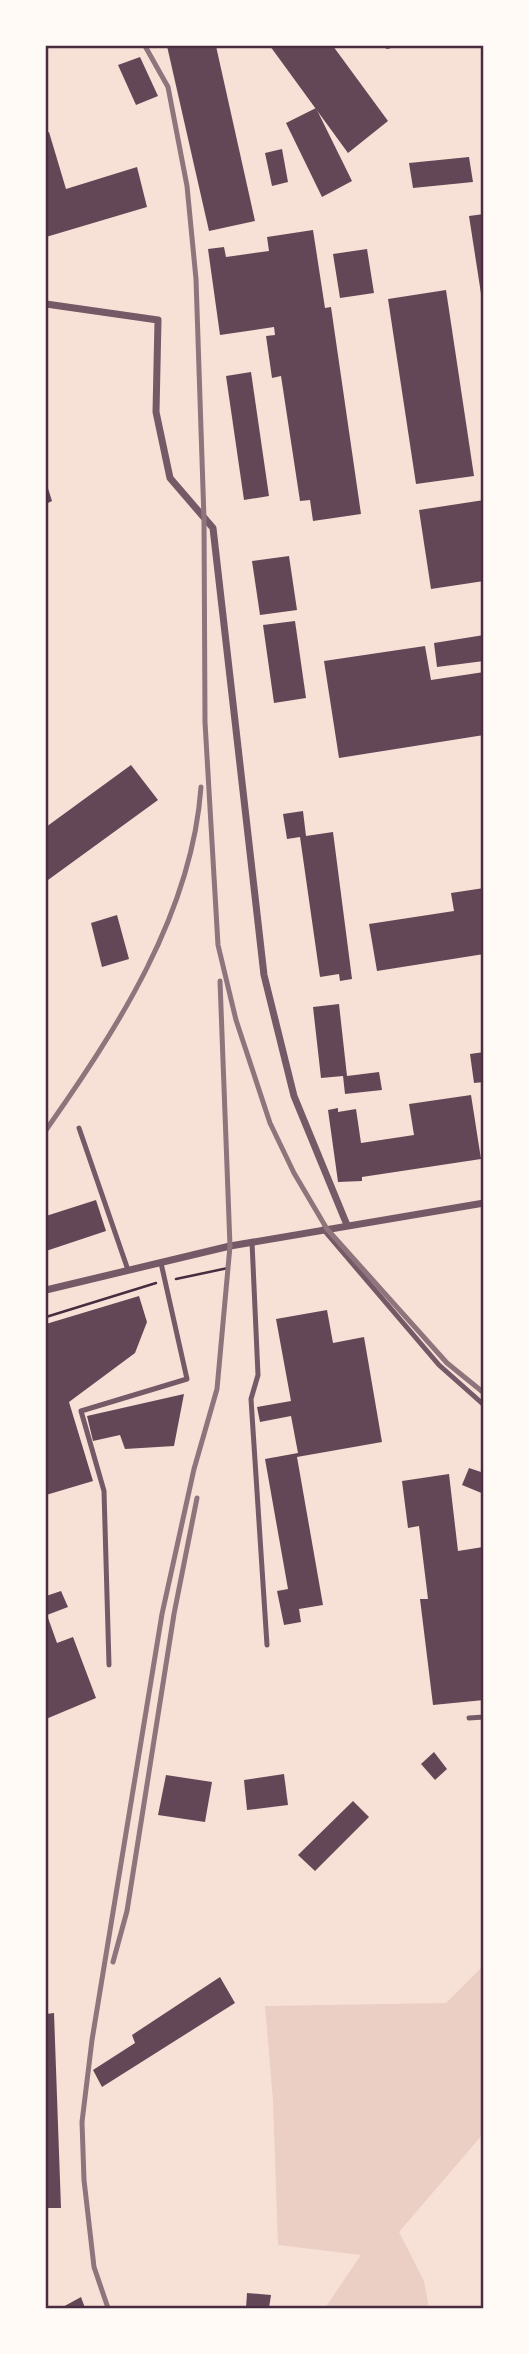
<svg xmlns="http://www.w3.org/2000/svg" width="529" height="2354" viewBox="0 0 529 2354" font-family="'Exo 2',sans-serif">
<style>
.green{fill:#ebcfc5}
.building{fill:#644757}
.lines{fill:none;stroke-linecap:round;stroke-linejoin:round}
.path{stroke:#4a2c40;stroke-width:2.5}
.service{stroke:#755966;stroke-width:5}
.minor{stroke:#755966;stroke-width:7}
.rail{stroke:#8f747c;stroke-width:5}
.neatline{fill:none;stroke:#4a2c40;stroke-width:2.5}
</style>
<rect width="100%" height="100%" fill="#f7e1d7"/>
<path class="green" d="M483,1966V2134L399,2232L424,2281L429,2308H325L361,2255L278,2245L273,2101L265,2006L446,2003Z"/>
<g class="building">
<path d="M167,46H216L255,221L209,231Z"/>
<path d="M270,46H333L388,121L348,153Z"/>
<path d="M381,46H400L387,49Z"/>
<path d="M140,57L158,96L136,105L118,65Z"/>
<path d="M316,108L352,181L322,197L286,123Z"/>
<path d="M49,132L66,189L137,167L147,207L46,237V133Z"/>
<path d="M282,149L288,182L272,186L265,153Z"/>
<path d="M469,157L473,182L413,188L409,163Z"/>
<path d="M484,214V299L482,300L469,216Z"/>
<path d="M313,230L325,308L331,307L361,514L313,521L310,500L300,501L281,376L272,378L266,336L275,335L274,327L220,335L208,249L224,247L226,257L269,251L267,237Z"/>
<path d="M367,249L374,293L340,298L333,254Z"/>
<path d="M446,290L474,476L416,484L388,299Z"/>
<path d="M251,372L269,496L244,500L226,376Z"/>
<path d="M46,482L52,501L46,504Z"/>
<path d="M484,500V581L431,589L419,510Z"/>
<path d="M289,556L297,610L260,615L252,561Z"/>
<path d="M295,621L306,698L274,703L263,625Z"/>
<path d="M484,635V661L437,667L434,643Z"/>
<path d="M425,646L431,680L484,672V735L339,758L324,661Z"/>
<path d="M131,765L158,800L48,880L46,876V827Z"/>
<path d="M303,811L306,836L333,832L352,979L340,981L339,974L320,977L300,837L287,839L283,814Z"/>
<path d="M484,888V954L377,971L369,924L454,911L451,893Z"/>
<path d="M117,915L129,959L102,967L91,923Z"/>
<path d="M339,1004L347,1076L379,1072L382,1090L345,1094L343,1076L321,1078L313,1007Z"/>
<path d="M484,1052V1082L474,1083L470,1054Z"/>
<path d="M471,1095L481,1159L362,1177V1181L338,1182L328,1110L338,1108V1112L356,1109L361,1143L414,1135L409,1104Z"/>
<path d="M96,1200L106,1231L46,1251V1216Z"/>
<path d="M139,1296L147,1322L135,1353L69,1402L93,1481L46,1495V1324Z"/>
<path d="M327,1310L333,1343L364,1337L382,1442L297,1457L323,1605L299,1609L301,1622L284,1625L277,1591L288,1589L265,1459L298,1453L291,1416L260,1422L257,1407L291,1401L276,1319Z"/>
<path d="M184,1394L174,1446L125,1449L120,1435L93,1441L87,1416Z"/>
<path d="M469,1468L484,1473V1494L462,1485Z"/>
<path d="M449,1474L458,1551L483,1547L484,1700L433,1705L420,1599H428L419,1526L408,1528L402,1481Z"/>
<path d="M61,1591L68,1607L47,1615L57,1643L73,1637L96,1698L46,1719V1596Z"/>
<path d="M434,1752L447,1769L435,1780L421,1764Z"/>
<path d="M284,1774L288,1805L247,1810L244,1780Z"/>
<path d="M166,1775L212,1782L205,1822L158,1815Z"/>
<path d="M353,1801L369,1817L315,1871L298,1855Z"/>
<path d="M220,1977L235,2003L102,2087L93,2070L135,2043L132,2035Z"/>
<path d="M54,2013L61,2208H46V2014Z"/>
<path d="M247,2293L271,2295L269,2308H246Z"/>
<path d="M81,2297L85,2308H61Z"/>
</g>
<g class="lines">
<g class="path">
<path d="M176,1279L228,1268"/>
<path d="M46,1317L156,1283"/>
</g>
<g class="service">
<path d="M79,1128L128,1270"/>
<path d="M323,1229L439,1365L484,1405"/>
<path d="M252,1242L258,1375L251,1399L267,1645"/>
<path d="M109,1665L104,1491L81,1411L187,1379L161,1263"/>
<path d="M469,1718L484,1717"/>
</g>
<g class="minor">
<path d="M46,304L158,320L156,412L170,478L213,528L264,975L294,1096L347,1225"/>
<path d="M46,1290L230,1246L484,1203"/>
</g>
<g class="rail">
<path d="M145,46L168,87L187,186L196,279L204,519L205,722L218,945L236,1020L270,1123L294,1173L327,1229L447,1363L484,1393"/>
<path d="M46,1130C117,1029 192,914 201,787"/>
<path d="M113,1962L127,1911L174,1614L197,1498"/>
<path d="M108,2308L94,2267L84,2180L82,2122L92,2040L162,1614L194,1469L217,1389L230,1246L220,981"/>
</g>
</g>
<rect width="529" height="2354" fill="none" stroke="#fffaf5" stroke-width="94"/>
<rect x="47" y="47" width="435" height="2260" class="neatline"/>
</svg>
